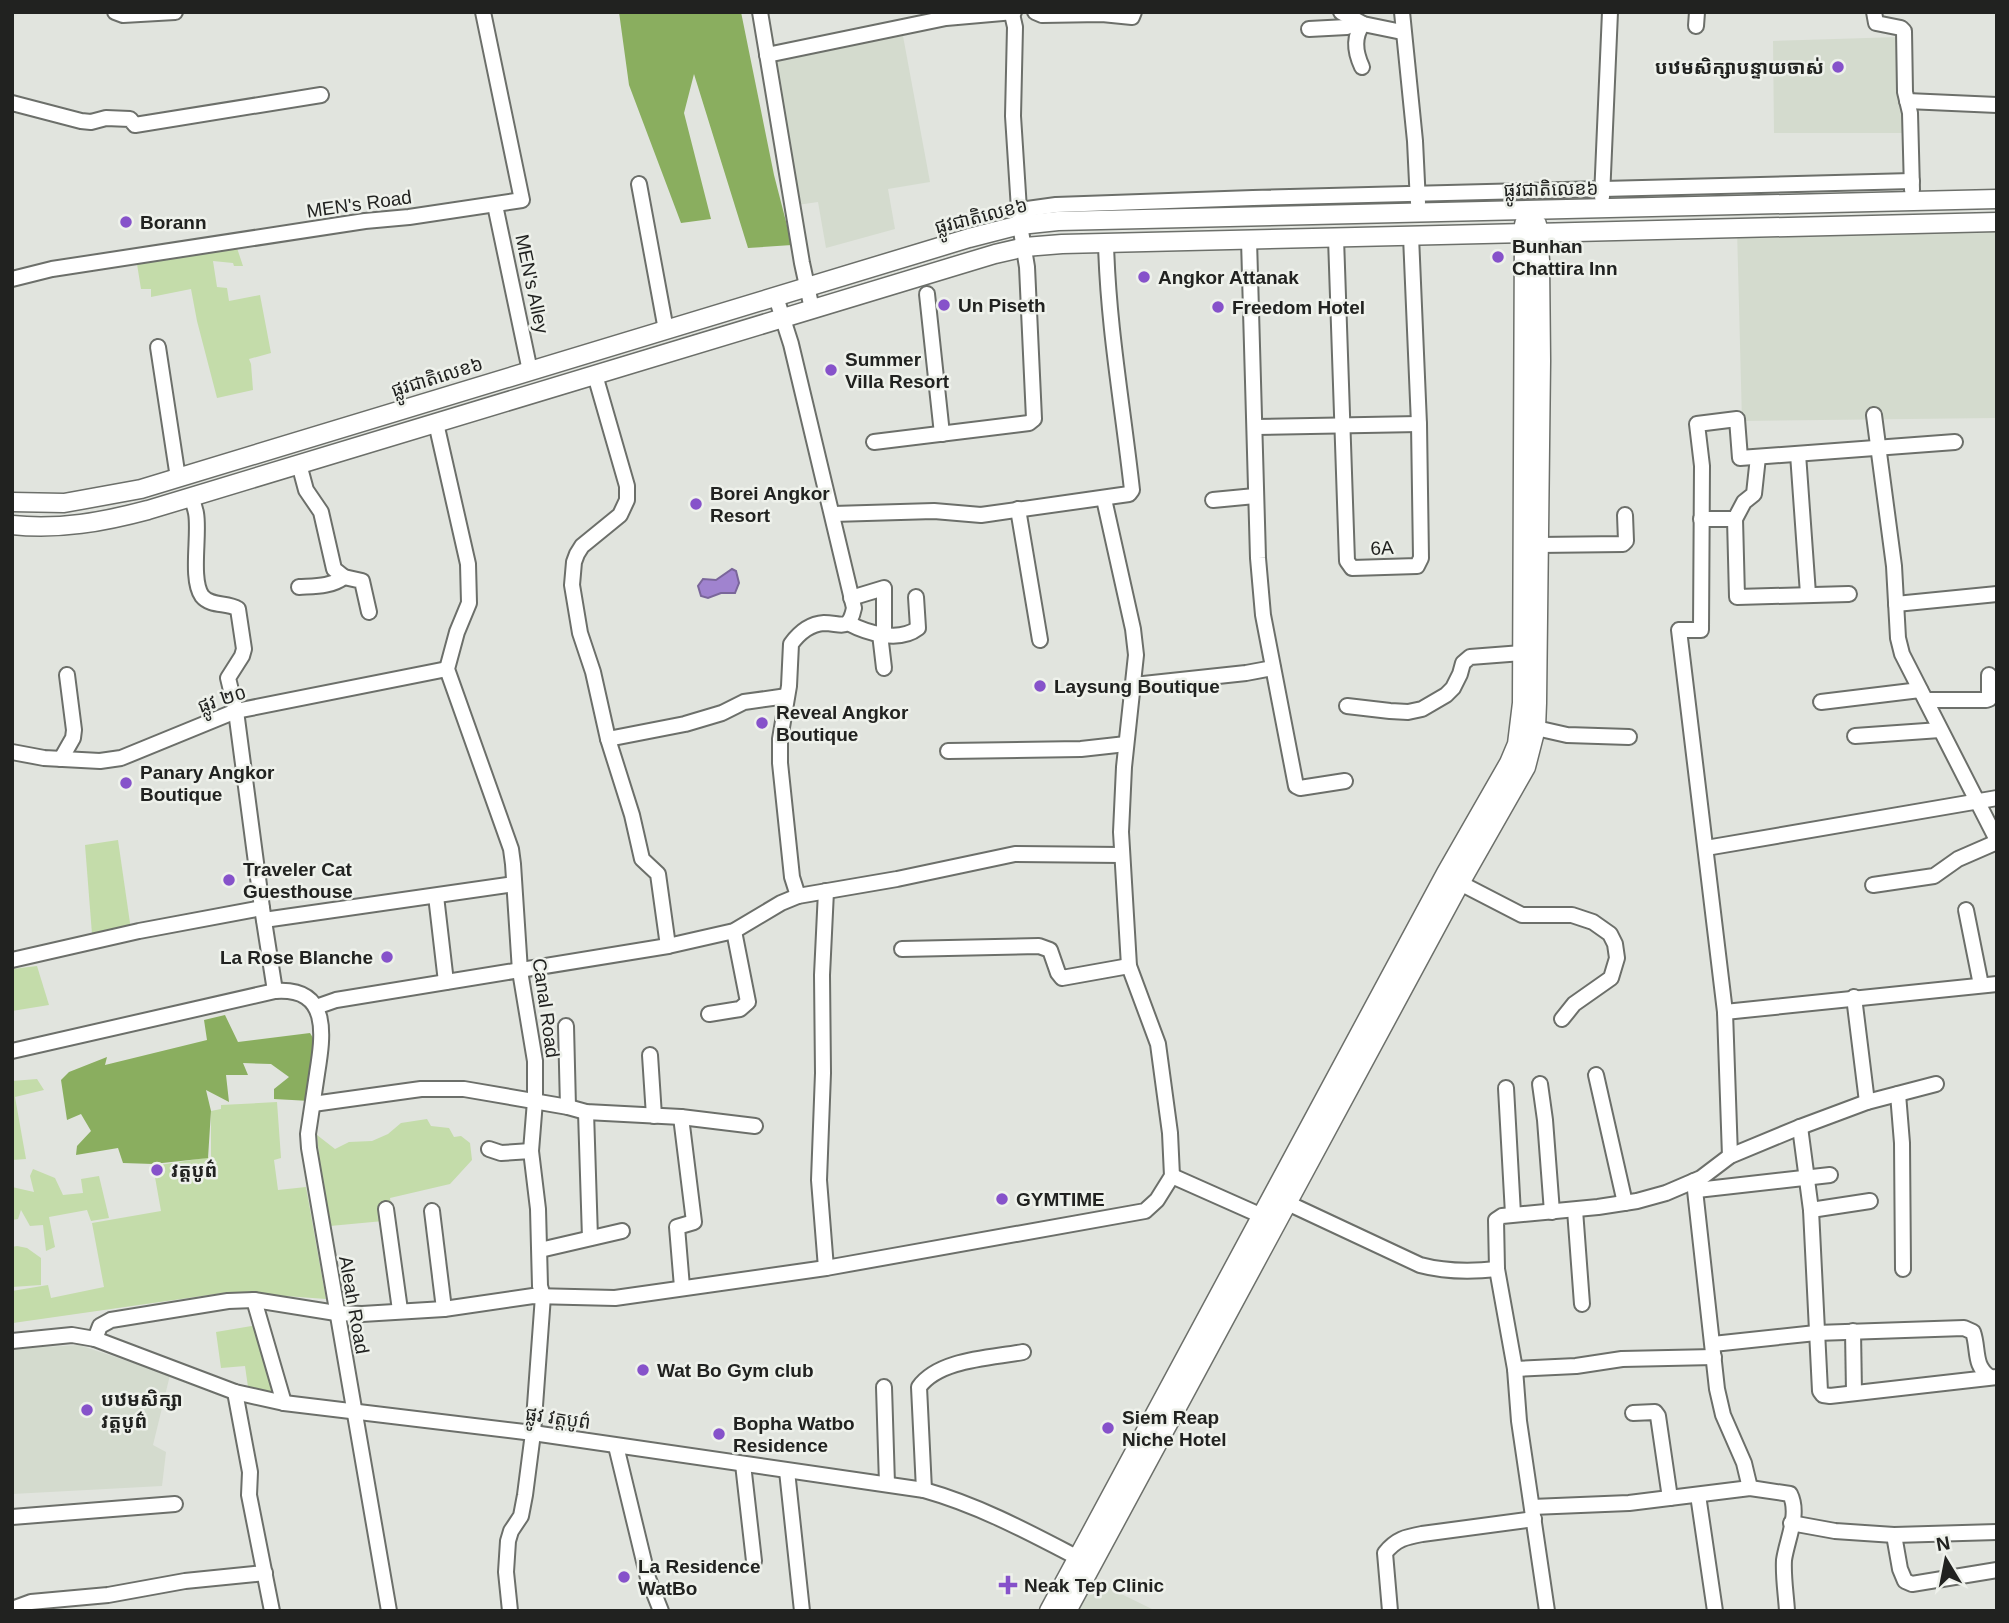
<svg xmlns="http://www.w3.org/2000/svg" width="2009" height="1623" viewBox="0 0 2009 1623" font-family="Helvetica,'Noto Sans Khmer',sans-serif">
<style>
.built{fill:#d4dbce}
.green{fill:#c4dcaa}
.forest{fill:#8aae5f}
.water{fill:#a083cf;stroke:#7a669a;stroke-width:2}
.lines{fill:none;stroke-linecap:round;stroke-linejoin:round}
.minor-casing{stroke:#6c6f6a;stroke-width:18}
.major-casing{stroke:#6c6f6a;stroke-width:21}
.minor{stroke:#fff;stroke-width:14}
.major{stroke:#fff;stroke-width:18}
.poi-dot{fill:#8652ca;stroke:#eef1eb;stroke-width:2.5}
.labels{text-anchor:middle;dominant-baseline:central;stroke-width:5;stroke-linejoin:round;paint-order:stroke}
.poi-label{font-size:19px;font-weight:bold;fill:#212220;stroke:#eef1eb;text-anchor:start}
.street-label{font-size:19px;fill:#212220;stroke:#eef1eb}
</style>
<rect width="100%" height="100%" fill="#e1e4de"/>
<g class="built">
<path d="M903,36L930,182L888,189L895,229L826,248L818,202L797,205L771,58Z"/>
<path d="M1899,37L1909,133H1774L1773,41Z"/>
<path d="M1997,223V418L1742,421L1737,229Z"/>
<path d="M79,1345L170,1375L153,1445L166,1452L162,1486L12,1494V1349Z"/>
<path d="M1094,1581L1105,1586L1156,1611H1079Z"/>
</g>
<g class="green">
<path d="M236,245L243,266H234L233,263L213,261L217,287L227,288L229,301L260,295L271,353L249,359L251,364L253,390L217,398L197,321L191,289L151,297V289H141L137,264Z"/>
<path d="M118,840L131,930L92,934L85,845Z"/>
<path d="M37,966L49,1005L12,1011V969Z"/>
<path d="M37,1079L44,1090L15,1097L26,1159L12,1160V1081Z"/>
<path d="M277,1102L281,1158L274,1160L278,1190L306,1187L326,1299L230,1292L13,1323L12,1291L48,1285L51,1298L104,1287L92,1223L161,1211L153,1166L211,1157V1111L221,1109V1105Z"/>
<path d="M427,1119L431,1126L449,1128L454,1137L461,1136L470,1143L472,1160L450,1184L390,1198L394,1220L330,1226L324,1208L317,1135L335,1149L349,1142L372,1141L388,1134L401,1123Z"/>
<path d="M33,1169L55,1178L63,1195L83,1193L81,1179L99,1176L109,1218L91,1221L87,1210L49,1217L55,1247L46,1251L43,1225L30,1226L21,1210L18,1219L12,1220V1187L34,1192L30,1176Z"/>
<path d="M17,1246L27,1248L41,1258V1285L12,1287V1247Z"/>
<path d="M258,1325L278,1388L272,1393L248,1387L245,1366L221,1368L216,1332Z"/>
</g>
<g class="forest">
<path d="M619,12H741L774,175L792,245L748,248L694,74L684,113L711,219L681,223L629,85Z"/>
<path d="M225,1015L238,1042L310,1033L316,1043L310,1101L274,1099V1089L289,1077L271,1064L243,1063L248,1075H226L229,1102L206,1090L211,1111L208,1158L153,1164L123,1163L118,1148L76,1155L77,1146L91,1131L81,1114L67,1120L61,1080L69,1072L107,1057L105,1065L207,1040L204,1020Z"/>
</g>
<path class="water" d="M732,569L736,571L739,583L735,593H721L708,598L701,596L698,586L703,579L716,580Z"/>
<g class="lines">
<g class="minor-casing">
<g id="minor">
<path d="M115,12L123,15L175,12"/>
<path d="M760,12L802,263L812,309"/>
<path d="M1035,12L1042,15L1102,14L1132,17L1134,12"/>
<path d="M1341,12L1363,24L1402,32"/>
<path d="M1402,12L1415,141L1418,203"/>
<path d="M1874,12L1876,23L1901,28L1904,31L1905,92L1910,113L1912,190"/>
<path d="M1696,26L1697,12"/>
<path d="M1309,29L1347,27L1358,22"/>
<path d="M767,55L946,18L1014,12"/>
<path d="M1362,67C1355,52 1353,37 1363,24"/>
<path d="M1907,101L1997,105"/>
<path d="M12,103L81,121L91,122L106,118L130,119L135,125L321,95"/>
<path d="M639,184L666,330"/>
<path d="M1602,197L1610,12"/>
<path d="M495,205L530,371"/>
<path d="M1020,210L1056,205L1253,198L1912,181"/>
<path d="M1336,238L1347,561L1352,568L1417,566L1421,558L1419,424L1411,236"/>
<path d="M1249,240L1258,558L1263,615L1296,786L1300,788L1345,781"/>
<path d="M12,279L52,269L365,221L409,217L522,200L483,12"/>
<path d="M927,294L942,434"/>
<path d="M776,297L791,344L854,608C849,632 841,623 824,623C809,624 799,633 791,644L789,686L780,739V763L792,877L798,896"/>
<path d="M158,347L178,478"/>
<path d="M595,375L627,486V500L620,515L582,546L577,554L574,562L572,585L580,633L593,672L608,739L632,815L642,859L658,874L668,946"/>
<path d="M1874,415L1894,566L1898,638L1902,654L1997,840"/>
<path d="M436,423L468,564L469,603L457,632L447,669L511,849L513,864L520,971L535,1061V1101L531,1151L538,1209L540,1286L543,1296L533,1433L525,1495L521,1516L511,1531L508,1541L506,1572L510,1611"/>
<path d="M1255,427L1419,424"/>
<path d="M874,442L1029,423L1034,419L1027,267L1020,225L1013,116L1015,27L1012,14"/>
<path d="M1798,454L1808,594"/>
<path d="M299,464L306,490L321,512L334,569L344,577L362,581L369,612"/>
<path d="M191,497C193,502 195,508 196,513C200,534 190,579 202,596C211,607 227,602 238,609L244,649L242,656L228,678L236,711L262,908L275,991"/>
<path d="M1213,500L1255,496"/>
<path d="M1018,509L1040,640"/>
<path d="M833,514L934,511L981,515L1129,494L1132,490C1123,408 1108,326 1106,243"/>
<path d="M1701,519H1735L1744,502L1754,494L1758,457"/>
<path d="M1735,519L1737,597L1849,594"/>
<path d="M1538,545L1623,544L1626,541L1625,515"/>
<path d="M299,587C314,586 331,587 344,577"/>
<path d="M851,598L884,588V634"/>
<path d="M1896,604L1997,594"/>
<path d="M848,623C867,633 899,643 918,628L916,597"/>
<path d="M880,634L884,668"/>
<path d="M1134,685L1246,673L1273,668"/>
<path d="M1926,700H1986L1989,699V675"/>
<path d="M1821,702L1920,690"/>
<path d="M1347,706L1390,711L1408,712L1422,709L1446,695L1453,688L1460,674L1463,663L1470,657L1522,653"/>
<path d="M1536,728L1567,735L1629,737"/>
<path d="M1855,736L1940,730"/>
<path d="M608,739L685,724L722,713L744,702L787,696"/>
<path d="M948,751L1081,749L1126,744"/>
<path d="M12,752L44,758L100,761L121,758L236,711L447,669"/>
<path d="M61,759L73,738L74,730L67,675"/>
<path d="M1706,848L1997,798"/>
<path d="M1460,883L1522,915H1572L1593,922L1610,934L1615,944L1617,958L1611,978L1574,1004L1562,1019"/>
<path d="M1873,885L1934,876L1958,859L1997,842"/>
<path d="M436,896L446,982"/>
<path d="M1966,910L1981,985"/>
<path d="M264,920L514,884"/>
<path d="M902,949L1039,946L1050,950L1058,973L1062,978L1129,966"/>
<path d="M12,960L139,931L262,908"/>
<path d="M1854,997L1867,1102"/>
<path d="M316,1007L336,1000L668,946L734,931L781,903L798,896L897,879L1015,854L1122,855"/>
<path d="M1725,1012L1997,984"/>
<path d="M709,1014L740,1009L748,1002L734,931"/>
<path d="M566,1026L568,1107"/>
<path d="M12,1051L275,991C331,987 323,1036 317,1074C314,1094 311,1114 308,1134L309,1148L389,1611"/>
<path d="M650,1055L654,1116"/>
<path d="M1596,1075L1625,1203"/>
<path d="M1540,1084L1545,1120L1552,1212"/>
<path d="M1506,1088L1513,1214"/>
<path d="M1898,1094L1902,1143L1903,1269"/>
<path d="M313,1104L421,1089H464L568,1107L586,1112L681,1117L755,1126"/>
<path d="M586,1112L590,1238"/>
<path d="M681,1117L694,1222L677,1227L682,1287"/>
<path d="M1800,1127L1811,1210L1820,1391L1823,1395L1830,1396L1997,1377"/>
<path d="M489,1149L501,1153L531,1151"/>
<path d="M1730,1156L1725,1012L1679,630H1701L1702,466L1697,424L1737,419L1740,458L1955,442"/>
<path d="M1172,1176L1262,1216"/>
<path d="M1694,1181L1717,1389L1723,1415L1744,1463L1750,1488"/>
<path d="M1697,1190L1830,1175"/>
<path d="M1279,1199L1420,1265C1446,1272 1470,1272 1497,1269"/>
<path d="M386,1209L400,1310"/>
<path d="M1575,1210L1582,1304"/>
<path d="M1811,1210L1870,1201"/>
<path d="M432,1211L444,1309"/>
<path d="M540,1250L622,1231"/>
<path d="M826,1268L819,1180L823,1073L822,975L826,891"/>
<path d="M254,1300L284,1403"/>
<path d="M1853,1331L1854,1393"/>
<path d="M95,1339L100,1326L111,1320L228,1301L254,1300L336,1313L362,1314L444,1309L533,1296L615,1298L826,1268L1145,1211L1157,1200L1172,1176L1170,1133L1158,1044L1129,966L1121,832L1124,767L1136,655L1133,629L1104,499"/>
<path d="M12,1341L72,1335L95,1339L235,1392L284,1403L533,1433L924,1490C981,1506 1032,1534 1084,1561"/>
<path d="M1713,1344L1816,1333L1964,1328L1973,1332C1979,1349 1973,1366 1990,1377"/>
<path d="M1515,1369L1576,1366L1622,1359L1714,1357"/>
<path d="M884,1387L887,1484"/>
<path d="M235,1392L250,1472L249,1495L272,1611"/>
<path d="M1633,1413L1655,1412L1658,1416L1670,1498"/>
<path d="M616,1446L648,1578L661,1611"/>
<path d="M743,1464L754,1561"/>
<path d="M787,1471L802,1611"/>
<path d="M924,1490L919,1387C939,1359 991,1358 1023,1352"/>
<path d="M1698,1495L1715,1611"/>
<path d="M1532,1507L1629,1503L1750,1488L1790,1494C1800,1514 1787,1539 1784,1560C1783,1577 1786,1594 1787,1611"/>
<path d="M12,1517L175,1504"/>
<path d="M1791,1523L1835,1531L1894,1535L1997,1532"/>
<path d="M1894,1535L1900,1569L1905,1581L1912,1584L1997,1570"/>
<path d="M12,1609L31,1602L108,1595L185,1581L265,1573"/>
<path d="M1390,1611L1385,1553C1396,1539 1406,1537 1422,1534L1534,1519"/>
<path d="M1547,1611L1519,1421L1515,1369L1497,1269L1496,1220L1502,1216L1598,1207L1637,1201L1666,1193L1701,1178L1730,1156L1800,1127L1867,1102L1936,1084"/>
</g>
</g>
<g class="major-casing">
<g id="major">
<path d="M12,502L64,503L141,489L969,238L1020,225L1058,221L1997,199"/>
<path d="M12,525C59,530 103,522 148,510L995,254L1025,247L1062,244L1997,222"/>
<path d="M1049,1611L1446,873L1509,763L1517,744L1522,703L1524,224"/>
<path d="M1067,1611L1460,883L1526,767L1536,728L1537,703L1541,361L1540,260L1537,224"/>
</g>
</g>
<use href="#minor" class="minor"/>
<use href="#major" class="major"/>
</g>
<g class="poi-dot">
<circle cx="1838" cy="67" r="7"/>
<circle cx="126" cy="222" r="7"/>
<circle cx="1498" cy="257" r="7"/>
<circle cx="1144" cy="277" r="7"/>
<circle cx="944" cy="305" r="7"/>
<circle cx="1218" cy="307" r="7"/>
<circle cx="831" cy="370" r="7"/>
<circle cx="696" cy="504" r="7"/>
<circle cx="1040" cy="686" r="7"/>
<circle cx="762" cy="723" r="7"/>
<circle cx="126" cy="783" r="7"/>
<circle cx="229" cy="880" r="7"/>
<circle cx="387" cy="957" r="7"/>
<circle cx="157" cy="1170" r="7"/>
<circle cx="1002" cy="1199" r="7"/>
<circle cx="643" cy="1370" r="7"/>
<circle cx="87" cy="1410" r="7"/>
<circle cx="1108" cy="1428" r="7"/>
<circle cx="719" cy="1434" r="7"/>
<circle cx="624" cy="1577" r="7"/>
<path d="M1004.5 1574.5h7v7h7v7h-7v7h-7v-7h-7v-7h7z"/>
</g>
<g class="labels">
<g class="poi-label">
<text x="1824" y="67" text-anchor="end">បឋមសិក្សាបន្ទាយចាស់</text>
<text x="140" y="222">Borann</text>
<text x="1512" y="246">Bunhan<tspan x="1512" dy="22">Chattira Inn</tspan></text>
<text x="1158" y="277">Angkor Attanak</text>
<text x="958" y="305">Un Piseth</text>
<text x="1232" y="307">Freedom Hotel</text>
<text x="845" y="359">Summer<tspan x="845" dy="22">Villa Resort</tspan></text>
<text x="710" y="493">Borei Angkor<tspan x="710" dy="22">Resort</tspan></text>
<text x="1054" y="686">Laysung Boutique</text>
<text x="776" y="712">Reveal Angkor<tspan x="776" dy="22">Boutique</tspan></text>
<text x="140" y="772">Panary Angkor<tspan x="140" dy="22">Boutique</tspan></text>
<text x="243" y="869">Traveler Cat<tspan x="243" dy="22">Guesthouse</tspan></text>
<text x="373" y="957" text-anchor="end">La Rose Blanche</text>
<text x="171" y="1170">វត្តបូព៌</text>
<text x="1016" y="1199">GYMTIME</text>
<text x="657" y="1370">Wat Bo Gym club</text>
<text x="101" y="1399">បឋមសិក្សា<tspan x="101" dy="22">វត្តបូព៌</tspan></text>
<text x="1122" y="1417">Siem Reap<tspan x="1122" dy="22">Niche Hotel</tspan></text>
<text x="733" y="1423">Bopha Watbo<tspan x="733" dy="22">Residence</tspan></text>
<text x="638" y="1566">La Residence<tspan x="638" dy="22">WatBo</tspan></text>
<text x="1024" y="1585">Neak Tep Clinic</text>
</g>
<g class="street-label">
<text transform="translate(1551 189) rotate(-1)">ផ្លូវជាតិលេខ៦</text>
<text transform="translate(359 204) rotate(-8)">MEN's Road</text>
<text transform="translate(981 216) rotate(-14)">ផ្លូវជាតិលេខ៦</text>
<text transform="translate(532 284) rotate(78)">MEN's Alley</text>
<text transform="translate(437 377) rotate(-17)">ផ្លូវជាតិលេខ៦</text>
<text transform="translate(1382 548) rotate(-3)">6A</text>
<text transform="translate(222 699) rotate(-18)">ផ្លូវ ២០</text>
<text transform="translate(546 1008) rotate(82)">Canal Road</text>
<text transform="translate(354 1305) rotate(80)">Aleah Road</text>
<text transform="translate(558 1418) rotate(8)">ផ្លូវ វត្តបូព៌</text>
</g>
</g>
<rect width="2009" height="1623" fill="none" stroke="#212220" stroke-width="28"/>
<g transform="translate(1946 1560) rotate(350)" stroke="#eef1eb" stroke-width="5" paint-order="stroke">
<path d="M0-5L12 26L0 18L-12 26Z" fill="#212220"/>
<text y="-10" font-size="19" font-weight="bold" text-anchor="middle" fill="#212220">N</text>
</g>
</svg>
